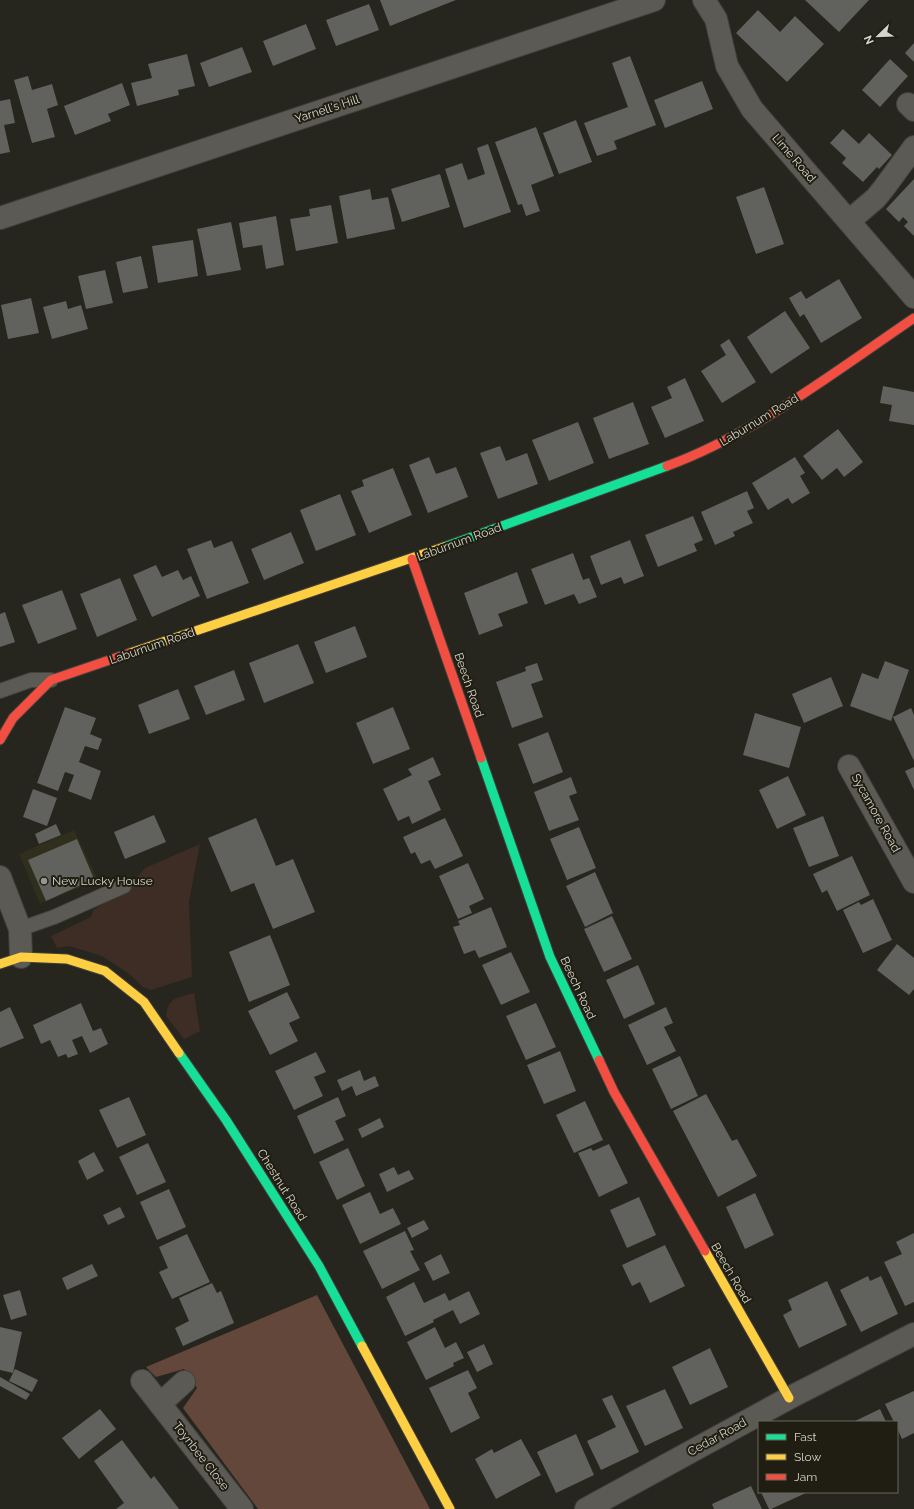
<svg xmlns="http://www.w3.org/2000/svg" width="914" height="1509" viewBox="0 0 914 1509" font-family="Raleway,sans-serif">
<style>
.built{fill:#302e1c}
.green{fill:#3e2d25}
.forest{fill:#63473b}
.building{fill:#61625d}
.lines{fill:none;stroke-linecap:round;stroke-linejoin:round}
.lane-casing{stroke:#42413b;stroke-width:16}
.street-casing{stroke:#42413b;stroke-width:24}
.fast-casing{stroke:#42413b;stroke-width:11}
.slow-casing{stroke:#42413b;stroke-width:11}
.jam-casing{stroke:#42413b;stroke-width:11}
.lane{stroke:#5b5a54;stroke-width:14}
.street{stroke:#5b5a54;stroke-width:22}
.fast{stroke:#16e098;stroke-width:9}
.slow{stroke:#ffcf43;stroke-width:9}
.jam{stroke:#f24e42;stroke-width:9}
.poi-dot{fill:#98978f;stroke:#201e12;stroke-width:1.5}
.labels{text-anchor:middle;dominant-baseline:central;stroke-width:4;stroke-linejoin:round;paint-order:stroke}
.street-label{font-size:12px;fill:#d5d4cc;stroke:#201e12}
.poi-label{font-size:12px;fill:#d5d4cc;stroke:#201e12;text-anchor:start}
</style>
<rect width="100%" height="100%" fill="#26251e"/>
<path class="built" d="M74,830L98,880L40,904L19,854Z"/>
<g class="green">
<path d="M200,844L189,901L192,977L151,990L143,987L128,973L102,956L69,946L57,948L51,936L91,917L93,910L127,889L145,868Z"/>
<path d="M194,993L200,1031L184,1039L166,1016C168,997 178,998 194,993Z"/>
</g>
<path class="forest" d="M317,1295L430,1509H258L183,1408L197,1388L184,1369L156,1377L146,1367Z"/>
<g class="building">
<path d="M380,0H456L390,26Z"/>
<path d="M805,0H869L839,32Z"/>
<path d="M369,4L379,30L336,46L326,20Z"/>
<path d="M758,10L780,32L795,16L824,44L787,82L736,33Z"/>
<path d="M306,24L316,49L273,66L263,41Z"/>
<path d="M914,43V62L905,53Z"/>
<path d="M242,47L252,72L209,87L200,63Z"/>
<path d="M187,54L195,86L178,90L179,95L137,106L131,83L152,78L148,64Z"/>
<path d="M630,56L656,125L614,141L617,149L597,156L584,123L628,107L612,63Z"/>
<path d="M890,59L908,76L880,107L862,90Z"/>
<path d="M28,76L32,90L52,84L58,105L47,109L55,137L32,143L14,80Z"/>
<path d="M702,81L713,109L665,128L654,100Z"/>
<path d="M122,83L130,105L108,114L111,121L75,135L64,106Z"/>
<path d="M10,99L15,123L4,125L10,152L0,154V101Z"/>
<path d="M576,120L592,162L559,174L543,133Z"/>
<path d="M536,127L554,176L531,185L540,211L526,216L522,204L518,205L495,142Z"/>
<path d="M843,129L859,144L869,133L892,155L879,169L877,167L863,182L842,163L846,158L830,143Z"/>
<path d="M488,144L511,212L464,228L445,169L462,163L468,180L485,174L477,148Z"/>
<path d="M440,174L450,207L402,222L391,189Z"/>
<path d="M914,179V236L904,226L908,222L903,217L899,222L886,209Z"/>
<path d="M764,187L784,244L756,254L736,197Z"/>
<path d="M370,189L372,200L388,197L395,229L347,239L339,196Z"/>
<path d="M331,205L338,243L296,251L290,219L310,216L309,209Z"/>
<path d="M276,216L284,265L266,269L262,245L243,248L239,223Z"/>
<path d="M231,222L241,270L207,276L197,229Z"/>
<path d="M193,240L198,276L158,283L152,246Z"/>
<path d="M141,256L148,288L123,293L116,262Z"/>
<path d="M105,270L113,303L86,309L78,276Z"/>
<path d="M839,279L862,318L821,343L804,314L800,317L789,298L801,291L806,299Z"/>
<path d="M31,298L39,333L8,339L1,305Z"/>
<path d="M66,301L68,309L81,305L88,329L52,339L43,307Z"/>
<path d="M785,311L810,348L771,374L747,337Z"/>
<path d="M729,339L756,382L722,403L701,371L726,355L720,345Z"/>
<path d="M685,378L704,421L665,438L651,407L672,398L667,387Z"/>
<path d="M883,386L914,392V425L889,421L892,405L880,403Z"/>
<path d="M633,402L649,444L609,459L593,418Z"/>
<path d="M578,422L594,463L549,481L532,440Z"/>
<path d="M838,429L863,462L844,477L837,468L822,480L803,456Z"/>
<path d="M500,446L506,461L527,453L538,484L498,499L480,453Z"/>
<path d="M429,457L436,474L456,467L468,497L428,513L409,465Z"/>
<path d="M795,457L805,473L800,476L810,493L792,504L788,498L768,510L752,483Z"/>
<path d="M393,468L412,515L369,533L351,491L364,486L362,480Z"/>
<path d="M747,491L754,508L747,511L753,523L733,532L735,536L715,545L701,512Z"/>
<path d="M340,494L356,535L316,551L300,510Z"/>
<path d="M693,516L703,540L694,544L697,551L658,567L645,535Z"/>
<path d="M291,532L304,563L264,580L251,549Z"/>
<path d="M211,540L214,548L232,541L249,583L207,599L187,549Z"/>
<path d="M630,540L644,576L624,584L621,577L601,585L590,556Z"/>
<path d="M573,553L583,580L589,578L597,597L579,604L574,594L545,605L531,569Z"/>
<path d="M156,565L162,577L178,570L183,580L191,576L200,596L152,617L133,575Z"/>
<path d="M517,572L528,603L498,614L503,626L479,635L464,593Z"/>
<path d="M120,578L137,620L97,637L80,594Z"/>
<path d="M62,590L77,629L38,644L22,605Z"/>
<path d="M5,612L15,642L0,647V614Z"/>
<path d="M355,626L367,657L326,673L314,642Z"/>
<path d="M298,644L314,683L264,703L249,663Z"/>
<path d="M885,661L909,670L891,721L850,706L862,673L878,679Z"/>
<path d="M537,663L543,680L531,684L543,717L512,728L496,682L526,671L525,667Z"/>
<path d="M234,670L245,700L206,715L194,686Z"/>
<path d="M831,677L843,706L804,723L792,694Z"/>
<path d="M178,689L190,719L149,734L138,705Z"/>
<path d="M65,707L96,718L90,734L102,739L98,750L85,746L79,762L101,771L91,800L68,791L74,775L65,772L58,791L37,783Z"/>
<path d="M393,707L410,749L373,764L356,723Z"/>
<path d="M911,708L914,715V761L893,717Z"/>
<path d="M755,713L801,727L789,768L743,755Z"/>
<path d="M548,732L563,772L533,784L518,744Z"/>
<path d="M433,757L441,775L428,781L441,810L412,824L409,816L398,821L383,789L412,775L408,769Z"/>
<path d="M914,767V790L905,771Z"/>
<path d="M788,776L806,815L777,829L759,790Z"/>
<path d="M571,777L577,793L569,796L579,820L549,831L534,792Z"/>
<path d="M33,789L57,798L47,826L23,817Z"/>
<path d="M154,815L166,842L125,859L114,832Z"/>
<path d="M823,816L839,856L809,867L793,828Z"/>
<path d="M256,818L276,866L293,859L315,912L273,929L254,883L231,892L208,838Z"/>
<path d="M445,818L463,856L435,869L430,860L421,864L415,852L411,854L403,837Z"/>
<path d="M56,824L61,835L39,844L35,834Z"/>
<path d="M579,827L596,868L567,880L550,839Z"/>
<path d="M77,839L94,879L46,901L28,860Z"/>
<path d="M852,856L870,895L837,911L827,890L822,893L813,874Z"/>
<path d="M468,863L484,899L469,906L472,913L458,919L439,876Z"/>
<path d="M595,872L613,913L585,927L566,886Z"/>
<path d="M873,899L892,940L863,953L843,910L859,902L861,905Z"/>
<path d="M491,907L507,947L479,958L475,950L464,954L453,927L460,925L458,921Z"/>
<path d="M612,916L632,959L604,972L584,929Z"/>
<path d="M270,935L290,985L249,1002L229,952Z"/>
<path d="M897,944L914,958V989L909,995L877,970Z"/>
<path d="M511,952L530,992L501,1005L482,965Z"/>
<path d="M638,965L655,1004L624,1019L606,980Z"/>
<path d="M287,992L300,1018L289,1023L298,1041L270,1055L248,1011Z"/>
<path d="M81,1003L93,1031L101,1028L108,1044L90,1053L82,1036L72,1040L78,1054L68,1058L66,1054L58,1057L50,1040L41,1044L33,1025Z"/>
<path d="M536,1003L556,1047L526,1060L506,1016Z"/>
<path d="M10,1007L24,1038L0,1048V1012Z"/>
<path d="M666,1007L673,1023L664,1027L676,1051L647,1065L628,1025Z"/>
<path d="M560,1051L576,1091L544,1104L527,1065Z"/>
<path d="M316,1052L326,1072L314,1077L323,1096L294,1110L275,1071Z"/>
<path d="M680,1056L698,1096L671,1109L652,1069Z"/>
<path d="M360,1070L364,1081L375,1076L379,1086L356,1096L352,1086L342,1091L337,1080Z"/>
<path d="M706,1094L732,1141L737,1139L757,1176L718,1197L673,1111Z"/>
<path d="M129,1097L146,1135L117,1148L99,1110Z"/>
<path d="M338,1097L346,1116L335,1121L344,1140L314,1154L297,1116Z"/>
<path d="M585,1101L603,1140L574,1153L556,1115Z"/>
<path d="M380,1118L384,1127L362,1138L358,1129Z"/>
<path d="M148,1143L166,1182L137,1195L119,1157Z"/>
<path d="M609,1144L628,1183L599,1197L578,1153L591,1148L593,1151Z"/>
<path d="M348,1148L365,1186L337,1200L319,1162Z"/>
<path d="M94,1152L104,1171L87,1180L78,1161Z"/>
<path d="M394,1167L398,1175L409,1170L414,1179L387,1192L379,1174Z"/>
<path d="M169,1189L186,1227L157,1240L140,1202Z"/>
<path d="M370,1192L380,1214L393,1208L401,1224L360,1244L342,1205Z"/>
<path d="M755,1193L774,1235L745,1249L726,1207Z"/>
<path d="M639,1197L656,1235L627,1248L610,1210Z"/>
<path d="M120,1207L125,1217L108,1225L103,1215Z"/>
<path d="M424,1220L429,1229L412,1238L407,1228Z"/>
<path d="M405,1231L414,1250L410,1251L420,1270L382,1289L363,1251Z"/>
<path d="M914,1233V1302L905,1306L884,1262L902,1254L896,1242Z"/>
<path d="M187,1234L210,1282L172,1299L159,1272L168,1268L159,1247Z"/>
<path d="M665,1245L685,1286L650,1303L640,1282L632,1286L622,1265Z"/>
<path d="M441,1254L450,1273L433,1281L424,1263Z"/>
<path d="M92,1264L98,1276L67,1290L62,1278Z"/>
<path d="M868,1276L870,1281L881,1276L898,1314L861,1332L840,1290Z"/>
<path d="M827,1281L847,1325L799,1348L783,1315L792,1310L788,1300Z"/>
<path d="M414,1282L424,1303L445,1293L449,1301L469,1291L480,1314L460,1324L453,1310L433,1320L434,1322L405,1336L386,1297Z"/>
<path d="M212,1283L217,1293L221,1291L234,1323L183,1346L175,1328L189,1321L179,1298Z"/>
<path d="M20,1290L27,1315L11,1320L3,1295Z"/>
<path d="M0,1327L22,1332L13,1373L0,1370Z"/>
<path d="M435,1327L445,1348L456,1342L464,1358L453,1363L454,1366L426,1380L407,1342Z"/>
<path d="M484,1344L493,1364L477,1372L467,1352Z"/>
<path d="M710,1348L728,1387L690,1405L672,1367Z"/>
<path d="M15,1369L38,1380L32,1392L9,1381Z"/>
<path d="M468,1370L477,1388L468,1393L480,1418L451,1433L429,1388Z"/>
<path d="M0,1377L30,1394L26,1400L0,1386Z"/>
<path d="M665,1389L683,1428L645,1446L626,1406Z"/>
<path d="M914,1391V1433L902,1439L897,1428V1422H894L885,1404Z"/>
<path d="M612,1395L639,1452L601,1470L587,1441L616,1427L602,1399Z"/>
<path d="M100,1409L116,1429L79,1459L62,1438Z"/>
<path d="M880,1409L886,1422H853Z"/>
<path d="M576,1434L594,1475L556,1493L537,1452Z"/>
<path d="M521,1439L541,1475L496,1499L475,1459L492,1449L494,1453L496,1452Z"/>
<path d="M122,1440L151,1479L154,1476L179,1509H116L124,1503L94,1461Z"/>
<path d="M751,1486L762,1509H714L712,1504Z"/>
<path d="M761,1492H808L771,1509H769Z"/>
</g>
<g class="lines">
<g class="lane-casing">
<g id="lane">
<path d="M0,691L31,680H51"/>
<path d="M20,929L54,917L124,886"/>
</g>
</g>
<g class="street-casing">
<g id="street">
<path d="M704,0L716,19L727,66L752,109L914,297"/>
<path d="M908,104L914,110"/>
<path d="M0,218L654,0"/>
<path d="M849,221L876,198L884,188L914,147"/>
<path d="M849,766L914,882"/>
<path d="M0,877L20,929L21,957"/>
<path d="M142,1381L242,1509"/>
<path d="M160,1404L184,1382"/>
<path d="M586,1509L789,1398L914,1334"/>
</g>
</g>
<g class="fast-casing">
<g id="fast">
<path d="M444,547L667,466"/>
<path d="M481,758L550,957L599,1060"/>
<path d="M179,1053L226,1120L319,1266L362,1346"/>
</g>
</g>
<g class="slow-casing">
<g id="slow">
<path d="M130,653L444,547"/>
<path d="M0,964L21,957L67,959L105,971L144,1002L179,1053"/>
<path d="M705,1251L789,1398"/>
<path d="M362,1346L450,1509"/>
</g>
</g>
<g class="jam-casing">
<g id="jam">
<path d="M667,466C755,434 837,370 914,318"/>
<path d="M412,559L481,758"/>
<path d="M0,740L13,718L51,680L130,653"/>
<path d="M599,1060L614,1092L705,1251"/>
</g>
</g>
<use href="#lane" class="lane"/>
<use href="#street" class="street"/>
<use href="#fast" class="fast"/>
<use href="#slow" class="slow"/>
<use href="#jam" class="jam"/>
</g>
<circle class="poi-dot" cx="44" cy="881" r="4"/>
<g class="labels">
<g class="street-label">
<text transform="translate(327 109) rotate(-18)">Yarnell's Hill</text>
<text transform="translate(794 158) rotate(49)">Lime Road</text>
<text transform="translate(759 420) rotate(-31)">Laburnum Road</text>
<text transform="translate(459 542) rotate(-20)">Laburnum Road</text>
<text transform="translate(152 646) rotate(-19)">Laburnum Road</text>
<text transform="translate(469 685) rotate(71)">Beech Road</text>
<text transform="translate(876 813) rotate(61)">Sycamore Road</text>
<text transform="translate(578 988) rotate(65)">Beech Road</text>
<text transform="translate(282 1185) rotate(58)">Chestnut Road</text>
<text transform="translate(731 1273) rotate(60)">Beech Road</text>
<text transform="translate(717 1437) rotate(-29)">Cedar Road</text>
<text transform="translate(201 1456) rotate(52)">Toynbee Close</text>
</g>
<g class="poi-label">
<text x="52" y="881">New Lucky House</text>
</g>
</g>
<rect x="758" y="1421" width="140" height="72" fill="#201e12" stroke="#68675c"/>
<rect x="766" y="1434" width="20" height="6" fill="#16e098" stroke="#68675c"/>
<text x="794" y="1441" font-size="12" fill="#d5d4cc">Fast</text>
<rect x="766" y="1454" width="20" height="6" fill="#ffcf43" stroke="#68675c"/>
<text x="794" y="1461" font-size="12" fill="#d5d4cc">Slow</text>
<rect x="766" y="1474" width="20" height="6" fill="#f24e42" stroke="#68675c"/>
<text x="794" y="1481" font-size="12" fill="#d5d4cc">Jam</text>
<g transform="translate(878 36) rotate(247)" stroke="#201e12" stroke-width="3" paint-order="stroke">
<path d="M0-3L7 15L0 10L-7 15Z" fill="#d5d4cc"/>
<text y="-6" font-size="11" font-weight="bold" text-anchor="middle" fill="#d5d4cc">N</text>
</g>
</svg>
